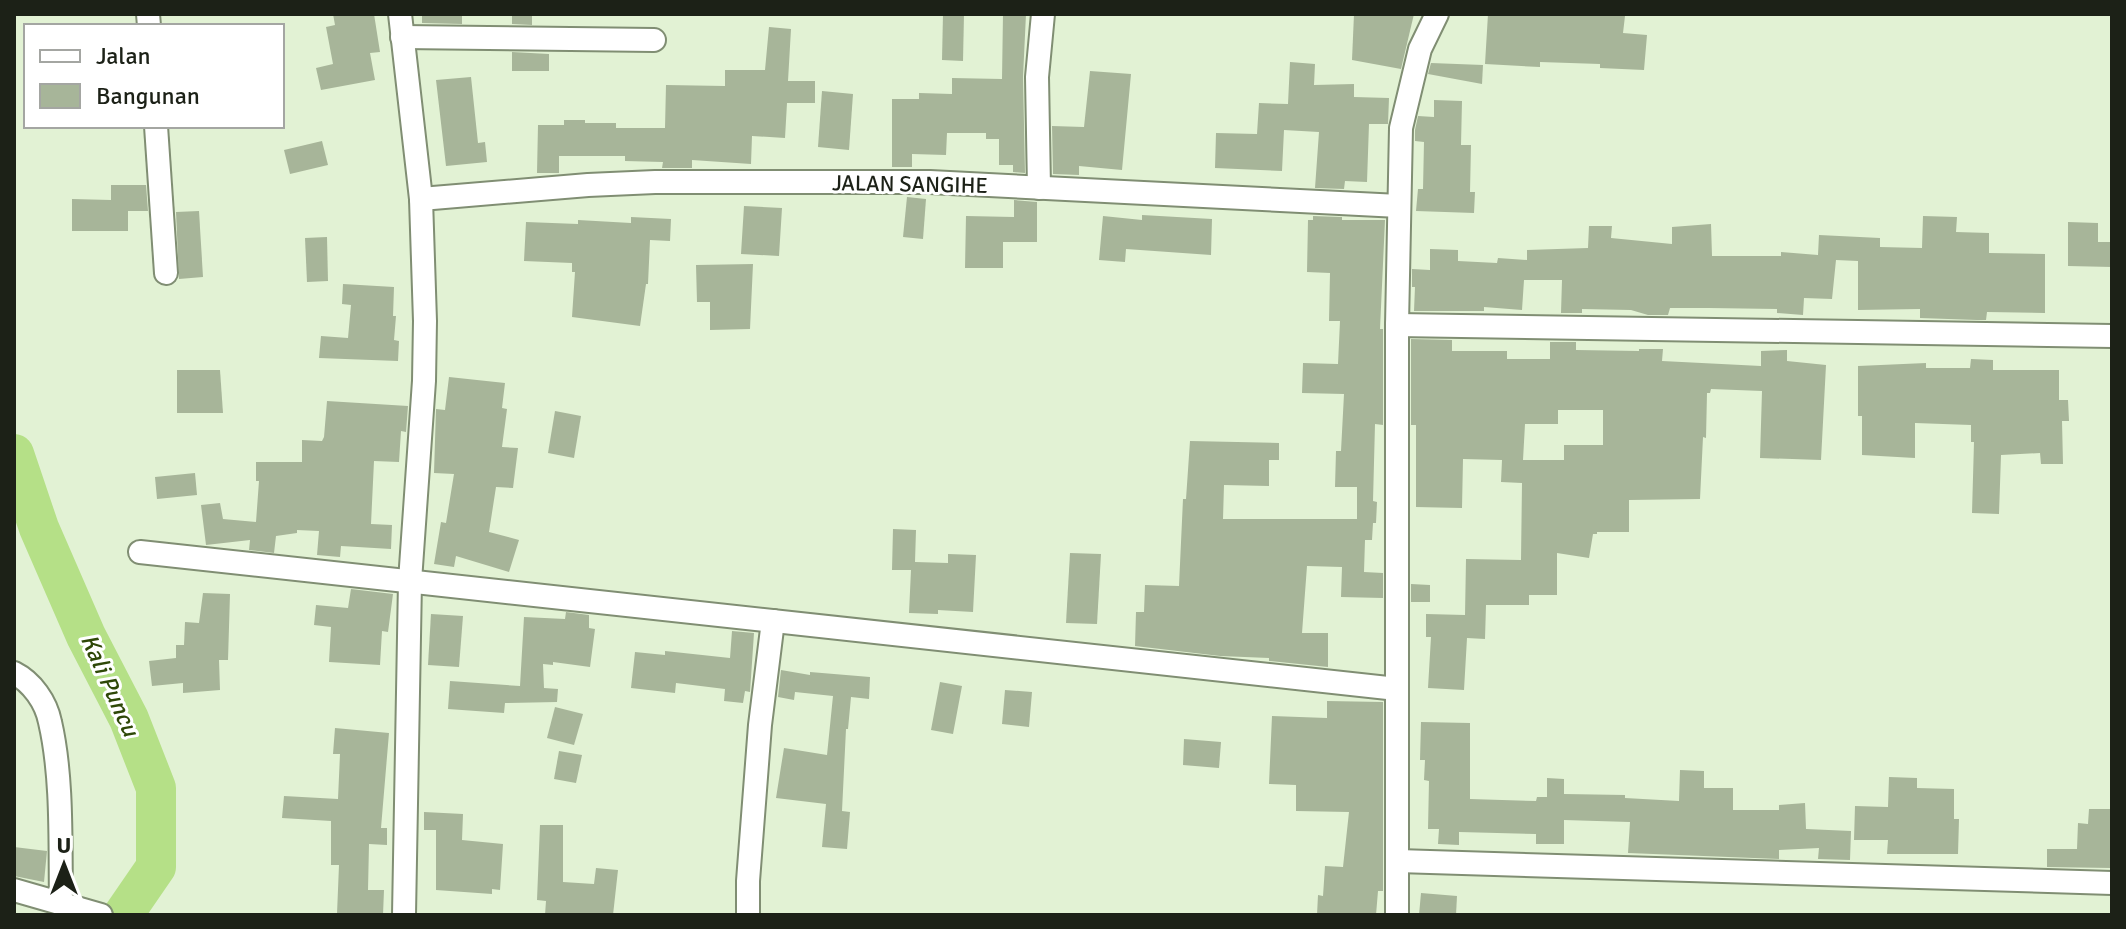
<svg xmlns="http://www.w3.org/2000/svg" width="2126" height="929" viewBox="0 0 2126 929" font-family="Signika,sans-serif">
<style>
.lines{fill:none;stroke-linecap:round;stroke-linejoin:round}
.river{stroke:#b5e087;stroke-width:40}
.building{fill:#a7b599;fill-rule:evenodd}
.minor-casing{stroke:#808e73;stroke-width:26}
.minor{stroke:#fff;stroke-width:22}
.labels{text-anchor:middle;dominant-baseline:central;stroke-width:6;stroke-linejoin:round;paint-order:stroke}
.street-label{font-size:22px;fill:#1c2117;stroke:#fff}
.water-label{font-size:24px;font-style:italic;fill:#2e4807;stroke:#fff}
</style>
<rect width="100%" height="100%" fill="#e2f2d4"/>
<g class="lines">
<path class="river" d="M14,454L39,528L86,636L129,719L156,788V867L123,915"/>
</g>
<g class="building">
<path d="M333,14H374L380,52L370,53L375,80L321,90L316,68L333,64L326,27L335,25Z"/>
<path d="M422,14H462V24L422,23Z"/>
<path d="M512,14H532V25L512,24Z"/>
<path d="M943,14H964L963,61L942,60Z"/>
<path d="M1003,14H1026L1023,77L1025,173L1013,172V165H999V139H986V133H947L946,155L912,154V167H892V99H919V93L952,94V78L1002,79Z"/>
<path d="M1354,14H1414L1401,69L1352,60Z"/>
<path d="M1488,14H1605L1625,16L1623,33L1647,35L1644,70L1600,68V64L1540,62V67L1485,64Z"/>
<path d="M769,27L791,29L788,81H815V103H787L785,138L752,136L751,164L692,160V168H662L663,162L625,161V156H559V173H537L538,125H564V120H585V123H616V128H665L666,85L725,86V70H765Z"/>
<path d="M512,52L549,54V71H512Z"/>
<path d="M1290,62L1315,64L1314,85L1354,84V97L1389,98L1388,124H1369L1367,182L1345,181L1344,189L1315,188L1319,132L1284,130L1282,171L1215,168L1216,133L1257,134L1259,103L1288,104Z"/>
<path d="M1431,63L1483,65L1482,84L1428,74Z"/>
<path d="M1090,71L1131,74L1122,170L1079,166V175L1053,174L1052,126L1084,127Z"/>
<path d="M471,77L478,143L485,142L487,162L446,166L436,80Z"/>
<path d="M822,91L853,94L849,150L818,147Z"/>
<path d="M1434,100L1462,101L1461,145H1471L1470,192H1475L1474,213L1416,211L1418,189H1423L1424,142L1415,141V130L1418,116L1434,117Z"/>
<path d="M322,141L328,165L290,174L284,150Z"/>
<path d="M111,185H146L148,211H128V231H72V199L111,200Z"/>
<path d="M907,197L926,199L923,239L903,237Z"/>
<path d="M1014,200L1037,202V242H1003V268H965L966,216L1014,217Z"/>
<path d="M744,206L782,208L779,256L741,254Z"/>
<path d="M199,211L203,277L179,279L176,212Z"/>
<path d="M1142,215L1212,219L1211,255L1126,249L1125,262L1099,260L1103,216L1142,220Z"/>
<path d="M1313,216L1342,217V220H1385L1380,329H1383V425L1375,424L1373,501L1377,502L1376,523H1373L1372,540H1365L1364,572L1383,573V598L1341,597L1342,567L1307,566L1302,633H1328V667L1269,661V658L1220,656L1135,646L1136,612H1144L1145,585L1179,586L1183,499H1186L1190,441L1279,443V460H1269V486L1224,485L1223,519H1357V487H1335L1336,451H1341L1344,394L1302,393L1303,363L1338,364L1340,321H1329L1330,273L1307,272L1308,220H1313Z"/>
<path d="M1923,216L1957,217L1956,232L1989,233V253L2045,254V313L1987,312L1986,320H1977L1920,318V309L1858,310V261L1836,260L1832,299L1804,298L1803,315L1777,313V309L1709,308H1670L1668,315H1648L1631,310L1582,309V313H1561L1562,280H1524L1522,310L1484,307V311H1414L1415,287H1412V269L1430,270V249L1458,250V261L1497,263L1498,258L1527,260V250L1588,248L1589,226H1612L1611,238L1672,244V227L1711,224L1712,256H1781V252L1818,255L1819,235L1880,238V247L1922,248Z"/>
<path d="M631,217L671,219L670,241L650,240L648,284H646L640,326L572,317L575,272H572V263L524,261L526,222L578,224V220L631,223Z"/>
<path d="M2068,222L2098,223V242H2112V267L2068,266Z"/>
<path d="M327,237L328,281L307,282L305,238Z"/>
<path d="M753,264L750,329L710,330V302H697L696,265Z"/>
<path d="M343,284L394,287L393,316H396L394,340L399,341L398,361L319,358L321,336L348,338L351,305L342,304Z"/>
<path d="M1411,339L1452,340V351H1507V359H1550V342H1576V350L1639,351V349H1663L1662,361L1761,366V351L1787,350V361L1826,365L1821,460L1760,458L1762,391L1711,389L1710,393H1707L1706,438L1703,437L1700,499L1629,500V532H1597V534H1593L1589,558L1557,553V595H1529V605H1486L1485,639L1467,638L1464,690L1428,688L1431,637H1426V614L1465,615L1466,559L1521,560L1522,483L1501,482L1502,460L1463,459L1462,508L1416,507V425H1411ZM1558,410H1603V445H1564V460H1523L1525,424H1558Z"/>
<path d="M1971,359L1993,360V370H2059V400H2068L2069,421H2062L2063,464H2041L2040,453L2001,455L1999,514L1972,513L1974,442H1971V425L1915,423V458L1862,455V416H1858V366L1926,363V368H1970Z"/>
<path d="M177,370H220L223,413H177Z"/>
<path d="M449,377L505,383L502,408L507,409L502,447L518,448L513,488L496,487L489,532L519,540L509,572L456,556L454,567L434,564L441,522L446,523L454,474L434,473L436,409L445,410Z"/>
<path d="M327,401L408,406L406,432L401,431L399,462L374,461L371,524L392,525L391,549L341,546L340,557L317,555L319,531L297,530V533L276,536L274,553L249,550L250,540L206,545L201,505L220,503L223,519L256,522L259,481H256V462H302V440L322,441L324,437Z"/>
<path d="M555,411L581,416L574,458L548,453Z"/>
<path d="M195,473L197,495L157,499L155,477Z"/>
<path d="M893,529L916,530L915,562L948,563V554L976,555L973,612L938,610V614L909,613L911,570H892Z"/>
<path d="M1070,553L1101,554L1097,624L1066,623Z"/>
<path d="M1411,584L1430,585V602H1411Z"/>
<path d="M351,589L393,594L388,632L382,631L380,665L329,662L331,627L314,625L316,605L348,608Z"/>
<path d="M203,593L230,594L228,660H219L220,690L183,693V683L152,686L149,661L176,658V645H184L185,622L199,623Z"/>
<path d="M566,612L589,615V628L595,629L590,667L553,662V665L543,664L544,688L558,689L557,702L505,703L504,713L448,709L450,681L520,686L524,617L565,619Z"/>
<path d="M431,614L463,616L459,667L428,665Z"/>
<path d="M732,631L754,633L750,692L745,691L743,703L724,701L725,689L676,683L675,693L631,688L635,652L665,655V651L730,658Z"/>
<path d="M781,670L810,675V672L870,677L869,699L851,697L848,729H846L842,811L850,812L847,849L822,847L826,804L776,798L784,748L827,755L833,696L795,692L794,700L778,697Z"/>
<path d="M940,682L962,686L953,734L931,730Z"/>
<path d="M1005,690L1032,692L1029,727L1002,724Z"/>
<path d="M1327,701L1383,702V891H1378L1376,915H1317L1318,895L1323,896L1325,866L1343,867L1349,812L1296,811V785L1269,784L1272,716L1327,718Z"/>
<path d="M555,707L583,714L574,745L547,738Z"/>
<path d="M1421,722L1470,723V799L1536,801L1537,797H1547V778L1564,779V794L1625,795V798L1679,801L1680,770L1704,771V788H1733V810H1779V805L1805,803L1806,829L1851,831L1850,860L1818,859L1819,848L1779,850V859L1628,853L1630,822L1564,820V844H1536V834L1459,832V845L1438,844L1439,829H1428L1429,781L1424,780L1425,760H1420Z"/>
<path d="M335,728L389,733L381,828H387V845L369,844L368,890H384L383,915L337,914L339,865H331V821L282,818L284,796L338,799L340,754H333Z"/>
<path d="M1184,739L1221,742L1219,768L1183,765Z"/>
<path d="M559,751L582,755L576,783L554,779Z"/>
<path d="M1889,777L1917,778V788L1954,789V819H1959L1958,854H1887L1888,840H1854L1855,806L1888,807Z"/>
<path d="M2089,809H2112L2111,868L2047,867V849H2077L2078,823L2088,824Z"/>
<path d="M424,812L463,814L462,840L503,844L500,890L492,889V894L436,890V830H424Z"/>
<path d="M540,825H563V882L594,884L596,868L618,870L613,915H545L546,901L537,900Z"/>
<path d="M14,847L47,851L44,882L14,876Z"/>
<path d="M1421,893L1457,896L1456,915H1419Z"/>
</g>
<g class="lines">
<g class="minor-casing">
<g id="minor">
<path d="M148,14L149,26"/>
<path d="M400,14L421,199L425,321L424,381L410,581L404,915"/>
<path d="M402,37L654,40"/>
<path d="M156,126L166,273"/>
<path d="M1039,188L1037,77L1043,14"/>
<path d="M421,199L588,185L655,182H930L1399,206"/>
<path d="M1397,325L2112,336"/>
<path d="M140,552L1397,689"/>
<path d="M14,673C32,682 46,702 50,722C63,778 60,847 61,904"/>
<path d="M1398,861L2112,883"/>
<path d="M14,890L101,915"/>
<path d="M748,915V881L760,725L773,621"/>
<path d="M1397,915V325L1401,128L1420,49L1437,14"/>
</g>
</g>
<use href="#minor" class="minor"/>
</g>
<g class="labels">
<g class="street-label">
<text transform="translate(910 184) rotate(1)">JALAN SANGIHE</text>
</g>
<g class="water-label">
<text transform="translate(110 685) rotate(66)">Kali Puncu</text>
</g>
</g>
<rect width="2126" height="929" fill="none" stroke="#1c2117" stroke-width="32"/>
<rect x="24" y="24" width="260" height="104" fill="#ffffff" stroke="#a4a6a2" stroke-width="2"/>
<rect x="40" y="50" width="40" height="12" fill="#ffffff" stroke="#a4a6a2" stroke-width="2"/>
<text x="96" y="64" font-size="24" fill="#1c2117">Jalan</text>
<rect x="40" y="84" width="40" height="24" fill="#a7b599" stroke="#a4a6a2" stroke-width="2"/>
<text x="96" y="104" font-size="24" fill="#1c2117">Bangunan</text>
<g transform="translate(64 865)" stroke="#ffffff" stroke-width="6" paint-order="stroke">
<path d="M0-6L14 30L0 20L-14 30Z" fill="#1c2117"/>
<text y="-12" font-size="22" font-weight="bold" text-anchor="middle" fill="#1c2117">U</text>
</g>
</svg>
